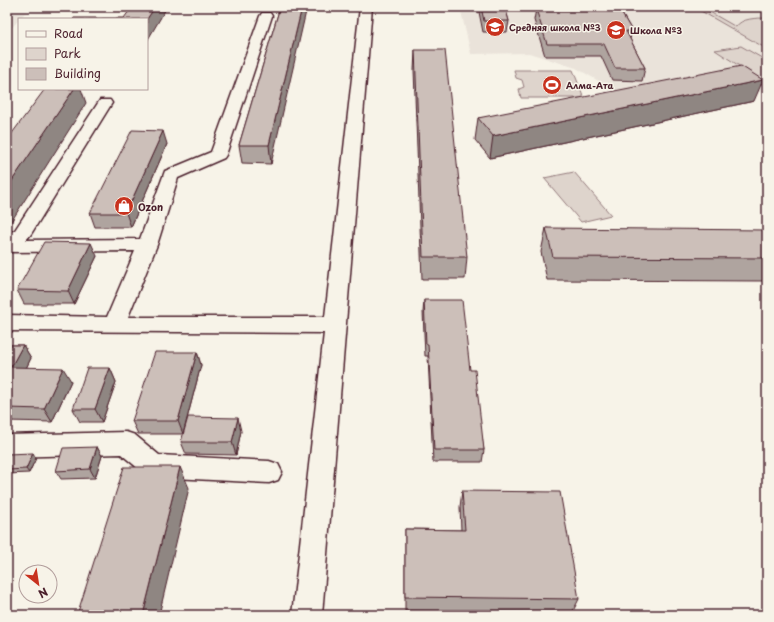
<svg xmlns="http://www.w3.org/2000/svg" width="774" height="622" viewBox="0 0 774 622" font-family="'Playpen Sans',sans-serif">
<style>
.built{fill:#eae3da}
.green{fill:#ded4cc;stroke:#947a7c}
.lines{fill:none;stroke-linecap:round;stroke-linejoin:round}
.minor-casing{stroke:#4a1f2b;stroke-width:3}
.minor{fill:#f7f3e8;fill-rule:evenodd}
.wall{fill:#afa49f;stroke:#4a1f2b}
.shaded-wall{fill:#8f8682;stroke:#4a1f2b}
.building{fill:#ccbfb9;stroke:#4a1f2b}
.labels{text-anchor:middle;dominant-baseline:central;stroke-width:3;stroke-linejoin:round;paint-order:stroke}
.far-poi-label{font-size:9px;font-weight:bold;fill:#4a1f2b;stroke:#f7f3e8;text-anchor:start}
.poi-label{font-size:10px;font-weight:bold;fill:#4a1f2b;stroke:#f7f3e8;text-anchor:start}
</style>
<rect width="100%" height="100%" fill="#f7f3e8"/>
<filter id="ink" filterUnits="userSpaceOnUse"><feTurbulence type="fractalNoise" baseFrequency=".025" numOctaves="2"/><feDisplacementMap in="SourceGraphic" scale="8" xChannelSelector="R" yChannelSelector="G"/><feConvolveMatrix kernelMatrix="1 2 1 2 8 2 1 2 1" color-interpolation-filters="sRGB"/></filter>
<g filter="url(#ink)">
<g class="built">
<path d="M460,7H767V96L734,78L630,99L576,68L529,53L471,54Z"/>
<path d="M7,13H25L7,33Z"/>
</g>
<g class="green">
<path d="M694,7H701L736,27C741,18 757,18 767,18V49Z"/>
<path d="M741,46L767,61V84L715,50Z"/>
<path d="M514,70H573L584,98H521L519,89L524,87L522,80L516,78Z"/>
<path d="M574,172L611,215L581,222L544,178Z"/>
</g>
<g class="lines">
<g class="minor-casing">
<g id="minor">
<path d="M360,7H372L322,615H292L324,333L7,331V315L107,317L135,251L7,252V234L15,230L98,103L100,100H110L112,103L31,234L26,240L140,239L165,171L211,152L260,16L262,13H270L272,16L226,155L224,158L178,178L157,245L128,317H325Z"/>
<path d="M126,432L135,435L159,455L269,461L278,464L282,472L278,480L269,483L154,477L145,474L121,454L7,457V435Z"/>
</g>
</g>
<use href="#minor" class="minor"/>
</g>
<g class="wall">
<path d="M280,7L271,164L242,163L239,145Z"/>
<path d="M478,7H505L509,21L507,32H483Z"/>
<path d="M550,7H618L632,31L630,39L645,68L642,81L612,80L601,56H545L534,20L536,9H550Z"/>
<path d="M415,50L467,257L465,279H422L414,70Z"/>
<path d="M754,101L490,158L475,140L478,118Z"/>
<path d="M167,144L131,227H95L90,213Z"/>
<path d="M546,228L767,258V281L547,280L541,252Z"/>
<path d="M97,256L74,304H24L17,290Z"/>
<path d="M424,300L470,370L484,450L482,462H433L428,356H425L423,312Z"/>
<path d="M7,345H23L31,358L26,368L71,381L52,422L7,421Z"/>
<path d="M197,352L201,365L183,434H138L132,421Z"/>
<path d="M110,368L116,382L102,422H80L73,409Z"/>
<path d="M241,431L236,455L186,454L181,442Z"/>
<path d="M97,447L102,456L95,478L61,479L56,471Z"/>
<path d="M7,454L36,458L29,473L7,474Z"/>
<path d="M462,491L579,599L572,613L405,611V529L461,530L460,507Z"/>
</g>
<g class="shaded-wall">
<path d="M155,7H167L147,41V19Z"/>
<path d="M302,7H307L271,164L269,145Z"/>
<path d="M763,80L754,101L490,158L493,136Z"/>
<path d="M74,89H81L86,103L9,225L7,221V188Z"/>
<path d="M163,131L167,144L131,227L126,213Z"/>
<path d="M91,243L97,256L74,304L68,291Z"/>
<path d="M23,345L31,358L20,381L11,367Z"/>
<path d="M197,352L201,365L183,434L178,421Z"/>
<path d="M63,368L71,381L52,422L44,409Z"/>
<path d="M110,368L116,382L102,422L95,409Z"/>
<path d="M238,418L241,431L236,455L232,442Z"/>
<path d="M97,447L102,456L95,478L90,469Z"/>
<path d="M33,453L36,458L29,473L26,469Z"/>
<path d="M180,467L189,488L159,615H143Z"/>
</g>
<g class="building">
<path d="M132,7H155L147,19H73L74,18H124Z"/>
<path d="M280,7H302L269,145H239Z"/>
<path d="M481,7H505L509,21H484Z"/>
<path d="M556,7H618L632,31H626L645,68H615L604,44H547L536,9H557Z"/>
<path d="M415,50H445L467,257H423Z"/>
<path d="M741,66L763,80L493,136L478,118Z"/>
<path d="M45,89H74L7,188V140Z"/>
<path d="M132,130L163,131L126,213H90Z"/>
<path d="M546,228L767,230V258L553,257Z"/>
<path d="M44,242L91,243L68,291L17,290Z"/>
<path d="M424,300H462L470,370H475L484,450H434L428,344H426Z"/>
<path d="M7,345H23L11,367L63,368L44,409L7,408Z"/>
<path d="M155,352H197L178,421H132Z"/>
<path d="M87,368H110L95,409H73Z"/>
<path d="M188,417L238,418L232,442H181Z"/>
<path d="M97,447L90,469L56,471L63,448Z"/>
<path d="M33,453L26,469L7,470V454Z"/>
<path d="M124,467H180L143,615H77Z"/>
<path d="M462,491L560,492L579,599L405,597V529L465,530Z"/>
</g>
</g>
<defs>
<g id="school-disc" transform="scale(1)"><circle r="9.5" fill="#c8321e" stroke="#f7f3e8"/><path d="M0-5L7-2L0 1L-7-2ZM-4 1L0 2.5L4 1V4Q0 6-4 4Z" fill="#fff"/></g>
<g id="stadium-disc" transform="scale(1)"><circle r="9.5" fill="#c8321e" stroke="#f7f3e8"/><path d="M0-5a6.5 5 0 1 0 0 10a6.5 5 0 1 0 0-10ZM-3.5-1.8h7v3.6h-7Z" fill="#fff"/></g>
<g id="shop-disc" transform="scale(1)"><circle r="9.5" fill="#c8321e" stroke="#f7f3e8"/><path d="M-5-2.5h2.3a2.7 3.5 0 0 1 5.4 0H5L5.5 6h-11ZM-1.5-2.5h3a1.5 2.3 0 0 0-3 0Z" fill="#fff"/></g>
</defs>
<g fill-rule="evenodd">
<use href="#school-disc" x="495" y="27"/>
<use href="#school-disc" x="616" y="30"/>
<use href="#stadium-disc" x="552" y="85"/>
<use href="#shop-disc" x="124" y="206"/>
</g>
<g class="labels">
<g class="far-poi-label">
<text x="509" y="27">Средняя школа №3</text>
<text x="630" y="30">Школа №3</text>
<text x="566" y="85">Алма-Ата</text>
</g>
<g class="poi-label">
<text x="138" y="206">Ozon</text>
</g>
</g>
<rect width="774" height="622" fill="none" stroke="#f7f3e8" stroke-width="24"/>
<rect x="12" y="12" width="750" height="598" fill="none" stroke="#4a1f2b" stroke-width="1.5" filter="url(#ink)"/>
<rect x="18" y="18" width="130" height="72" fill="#f7f3e8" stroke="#b29e9c"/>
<rect x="26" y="31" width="20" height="6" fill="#f7f3e8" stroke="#b29e9c"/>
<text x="54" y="38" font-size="12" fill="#4a1f2b">Road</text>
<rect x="26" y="48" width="20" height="12" fill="#ded4cc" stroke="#b29e9c"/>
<text x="54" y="58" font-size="12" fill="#4a1f2b">Park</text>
<rect x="26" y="68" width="20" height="12" fill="#ccbfb9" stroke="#b29e9c"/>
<text x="54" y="78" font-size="12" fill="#4a1f2b">Building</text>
<g transform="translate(38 584) rotate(150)"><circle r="19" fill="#f7f3e8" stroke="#b29e9c"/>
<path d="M0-3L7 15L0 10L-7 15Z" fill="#c8321e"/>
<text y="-6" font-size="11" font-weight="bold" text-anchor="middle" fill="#4a1f2b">N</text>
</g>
</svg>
